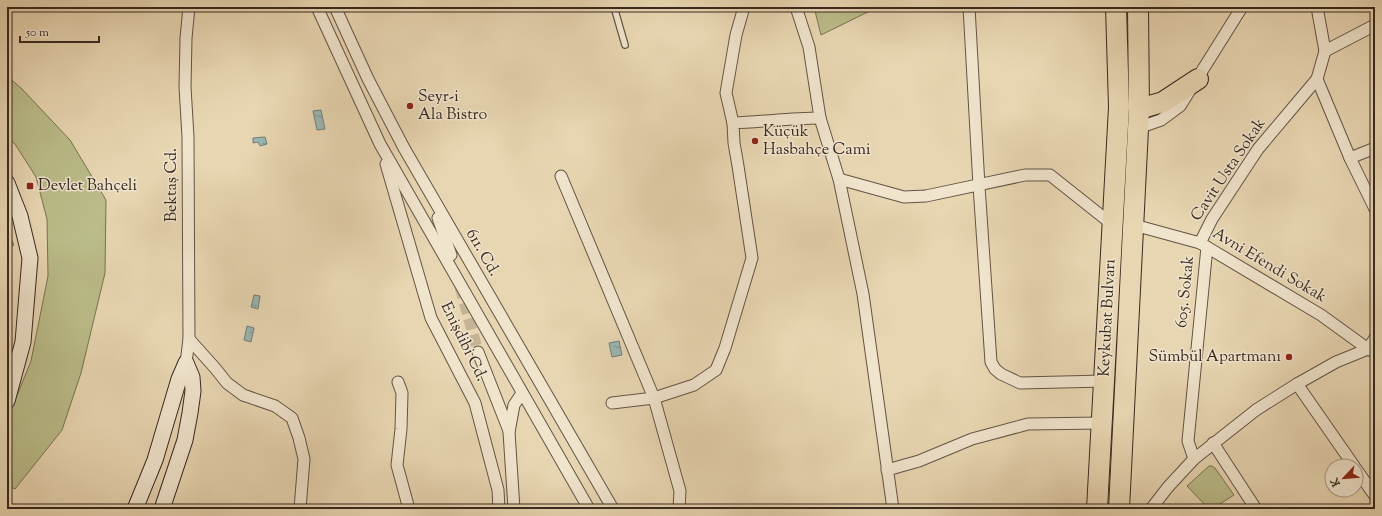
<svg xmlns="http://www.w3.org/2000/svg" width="1382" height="516" viewBox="0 0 1382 516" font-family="'Sorts Mill Goudy',serif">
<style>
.green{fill:#babc89;stroke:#787254}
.water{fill:url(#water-ripples);stroke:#727e79}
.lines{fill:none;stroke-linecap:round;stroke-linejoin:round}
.street-tunnel{stroke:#c5b395;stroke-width:11;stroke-dasharray:11 5.5;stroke-linecap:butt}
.lane-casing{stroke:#635444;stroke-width:8}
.street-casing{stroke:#635444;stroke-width:13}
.secondary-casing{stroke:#372920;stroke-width:17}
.highway-casing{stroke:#372920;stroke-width:22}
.lane{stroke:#f0e4cd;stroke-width:5.5}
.street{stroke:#f0e4cd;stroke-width:11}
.secondary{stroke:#f0e4cd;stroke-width:15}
.highway{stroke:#e8d6b2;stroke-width:20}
.poi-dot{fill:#8f2418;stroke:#f0e4cd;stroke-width:1.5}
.labels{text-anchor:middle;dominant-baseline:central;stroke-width:3;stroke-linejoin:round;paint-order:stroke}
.poi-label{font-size:16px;fill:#372920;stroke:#f0e4cd;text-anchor:start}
.street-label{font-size:16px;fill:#372920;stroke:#f0e4cd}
</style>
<defs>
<pattern id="water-ripples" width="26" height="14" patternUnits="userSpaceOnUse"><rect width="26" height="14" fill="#99b7b5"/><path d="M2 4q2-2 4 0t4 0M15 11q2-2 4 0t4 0" fill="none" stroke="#7e9593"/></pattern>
</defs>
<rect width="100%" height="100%" fill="#e8d6b2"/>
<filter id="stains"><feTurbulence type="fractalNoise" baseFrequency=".005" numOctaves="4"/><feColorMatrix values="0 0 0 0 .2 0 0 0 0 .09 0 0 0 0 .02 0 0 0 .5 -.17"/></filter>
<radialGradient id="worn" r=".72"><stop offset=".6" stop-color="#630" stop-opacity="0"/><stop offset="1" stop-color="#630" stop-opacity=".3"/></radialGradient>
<g class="green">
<path d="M814,7H878L821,35Z"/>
<path d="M7,76L22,89L70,140L106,200L105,273L81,373L62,430L15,489L7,485V420L31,361L48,276L47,219L36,177L15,144L7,137Z"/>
<path d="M7,229L14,245L7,250Z"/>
<path d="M1209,466H1212L1215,468L1234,495L1212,509H1209L1187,486Z"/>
</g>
<g class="water">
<path d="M321,110L325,129L317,130L313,111Z"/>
<path d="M265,137L267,144L260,146L258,142L253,143V138Z"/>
<path d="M254,295L260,296L258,309L251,307Z"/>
<path d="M247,326L254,328L251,342L244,340Z"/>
<path d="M619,341L622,355L612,357L609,343Z"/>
</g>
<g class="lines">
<path class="street-tunnel" d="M460,287L478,352"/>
<g class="lane-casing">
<path id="lane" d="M614,7L625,45"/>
</g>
<g class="street-casing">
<g id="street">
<path d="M317,7L380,144L589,509"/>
<path d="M335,7L368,79L404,148L613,509"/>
<path d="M796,7L809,47L820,118L839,179L863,294L893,509"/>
<path d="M969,7L979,186L991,362L995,369L1001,374L1020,383L1104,381"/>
<path d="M1317,7L1325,51L1317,79L1350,158L1375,209"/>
<path d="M1325,51L1375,25"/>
<path d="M733,123L726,93L736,35L744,7"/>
<path d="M1134,128H1138L1161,120L1180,106L1242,7"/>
<path d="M1350,158L1375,148"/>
<path d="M386,164L431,318L475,403L498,490L499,509"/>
<path d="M561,176L654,398L680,491L679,509"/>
<path d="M839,179L904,197L926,196L1025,175H1050L1113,225"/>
<path d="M438,218L451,255"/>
<path d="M1134,225L1200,243L1321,315L1368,349L1375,338"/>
<path d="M1200,243L1212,219L1258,149L1317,79"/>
<path d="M189,339L215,368L227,383L243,395L275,406L292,418L299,438L304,459L300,509"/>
<path d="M478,352L509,431"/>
<path d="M186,363L189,339L188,137L185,87L186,38L189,7"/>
<path d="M398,382L402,393L401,429L397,465L409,509"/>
<path d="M1297,384L1354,466"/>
<path d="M612,403L654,398L694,385L716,370L725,348L752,258L738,166L734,143L733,123C762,122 791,118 820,118"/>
<path d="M1213,443L1256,509"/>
<path d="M1194,459L1188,441L1207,247"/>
<path d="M1356,469L1375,496"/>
<path d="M887,470L919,461L972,439L1028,424L1102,423"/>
<path d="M514,509L509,432L514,405L522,393"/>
<path d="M1151,509L1168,487L1194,459L1256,410L1297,384L1336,362L1368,349L1375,352"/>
</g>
</g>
<g class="secondary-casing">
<g id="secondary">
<path d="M7,183L20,216L30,258L23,342L7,401"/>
<path d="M135,509L155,460L179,379L186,363"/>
<path d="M162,509L185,440L190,413L193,391L192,377L186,363"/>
</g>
</g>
<g class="highway-casing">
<g id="highway">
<path d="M1139,109L1163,102L1198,79"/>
<path d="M1097,509L1119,107L1116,7"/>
<path d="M1119,509L1139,109L1138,7"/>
</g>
</g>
<use href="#lane" class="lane"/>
<use href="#street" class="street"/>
<use href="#secondary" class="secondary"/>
<use href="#highway" class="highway"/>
</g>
<g class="poi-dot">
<circle cx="410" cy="106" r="4"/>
<circle cx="755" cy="141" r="4"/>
<rect x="26" y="182" width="8" height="8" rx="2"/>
<circle cx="1289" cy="357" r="4"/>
</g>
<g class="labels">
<g class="poi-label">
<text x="418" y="97">Seyr-i<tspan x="418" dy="18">Ala Bistro</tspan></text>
<text x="763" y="132">Küçük<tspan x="763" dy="18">Hasbahçe Cami</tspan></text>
<text x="38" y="186">Devlet Bahçeli</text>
<text x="1281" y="357" text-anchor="end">Sümbül Apartmanı</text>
</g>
<g class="street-label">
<text transform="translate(1229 170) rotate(-56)">Cavit Usta Sokak</text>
<text transform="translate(172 185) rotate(-90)">Bektaş Cd.</text>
<text transform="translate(482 253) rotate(60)">611. Cd.</text>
<text transform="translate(1269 266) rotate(31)">Avni Efendi Sokak</text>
<text transform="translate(1186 292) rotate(-84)">605. Sokak</text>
<text transform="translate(1108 318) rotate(-87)">Keykubat Bulvarı</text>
<text transform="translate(463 342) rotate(64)">Enişdibi Cd.</text>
</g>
</g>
<rect width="1382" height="516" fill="none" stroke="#e8d6b2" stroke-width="24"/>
<rect x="8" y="8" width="1366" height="500" fill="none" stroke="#372920" stroke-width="2"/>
<rect x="12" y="12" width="1358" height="492" fill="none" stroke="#372920"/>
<g transform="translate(1344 478) rotate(244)"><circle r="19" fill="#f0e4cd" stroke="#a69988"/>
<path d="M0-3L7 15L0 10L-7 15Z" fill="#8f2418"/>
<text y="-6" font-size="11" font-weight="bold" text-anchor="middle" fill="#372920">K</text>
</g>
<path d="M20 36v6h79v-6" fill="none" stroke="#372920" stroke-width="2"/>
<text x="26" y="36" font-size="12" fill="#372920" stroke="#f0e4cd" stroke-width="3" paint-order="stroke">50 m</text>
<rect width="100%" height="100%" filter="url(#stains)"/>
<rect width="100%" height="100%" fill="url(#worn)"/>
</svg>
